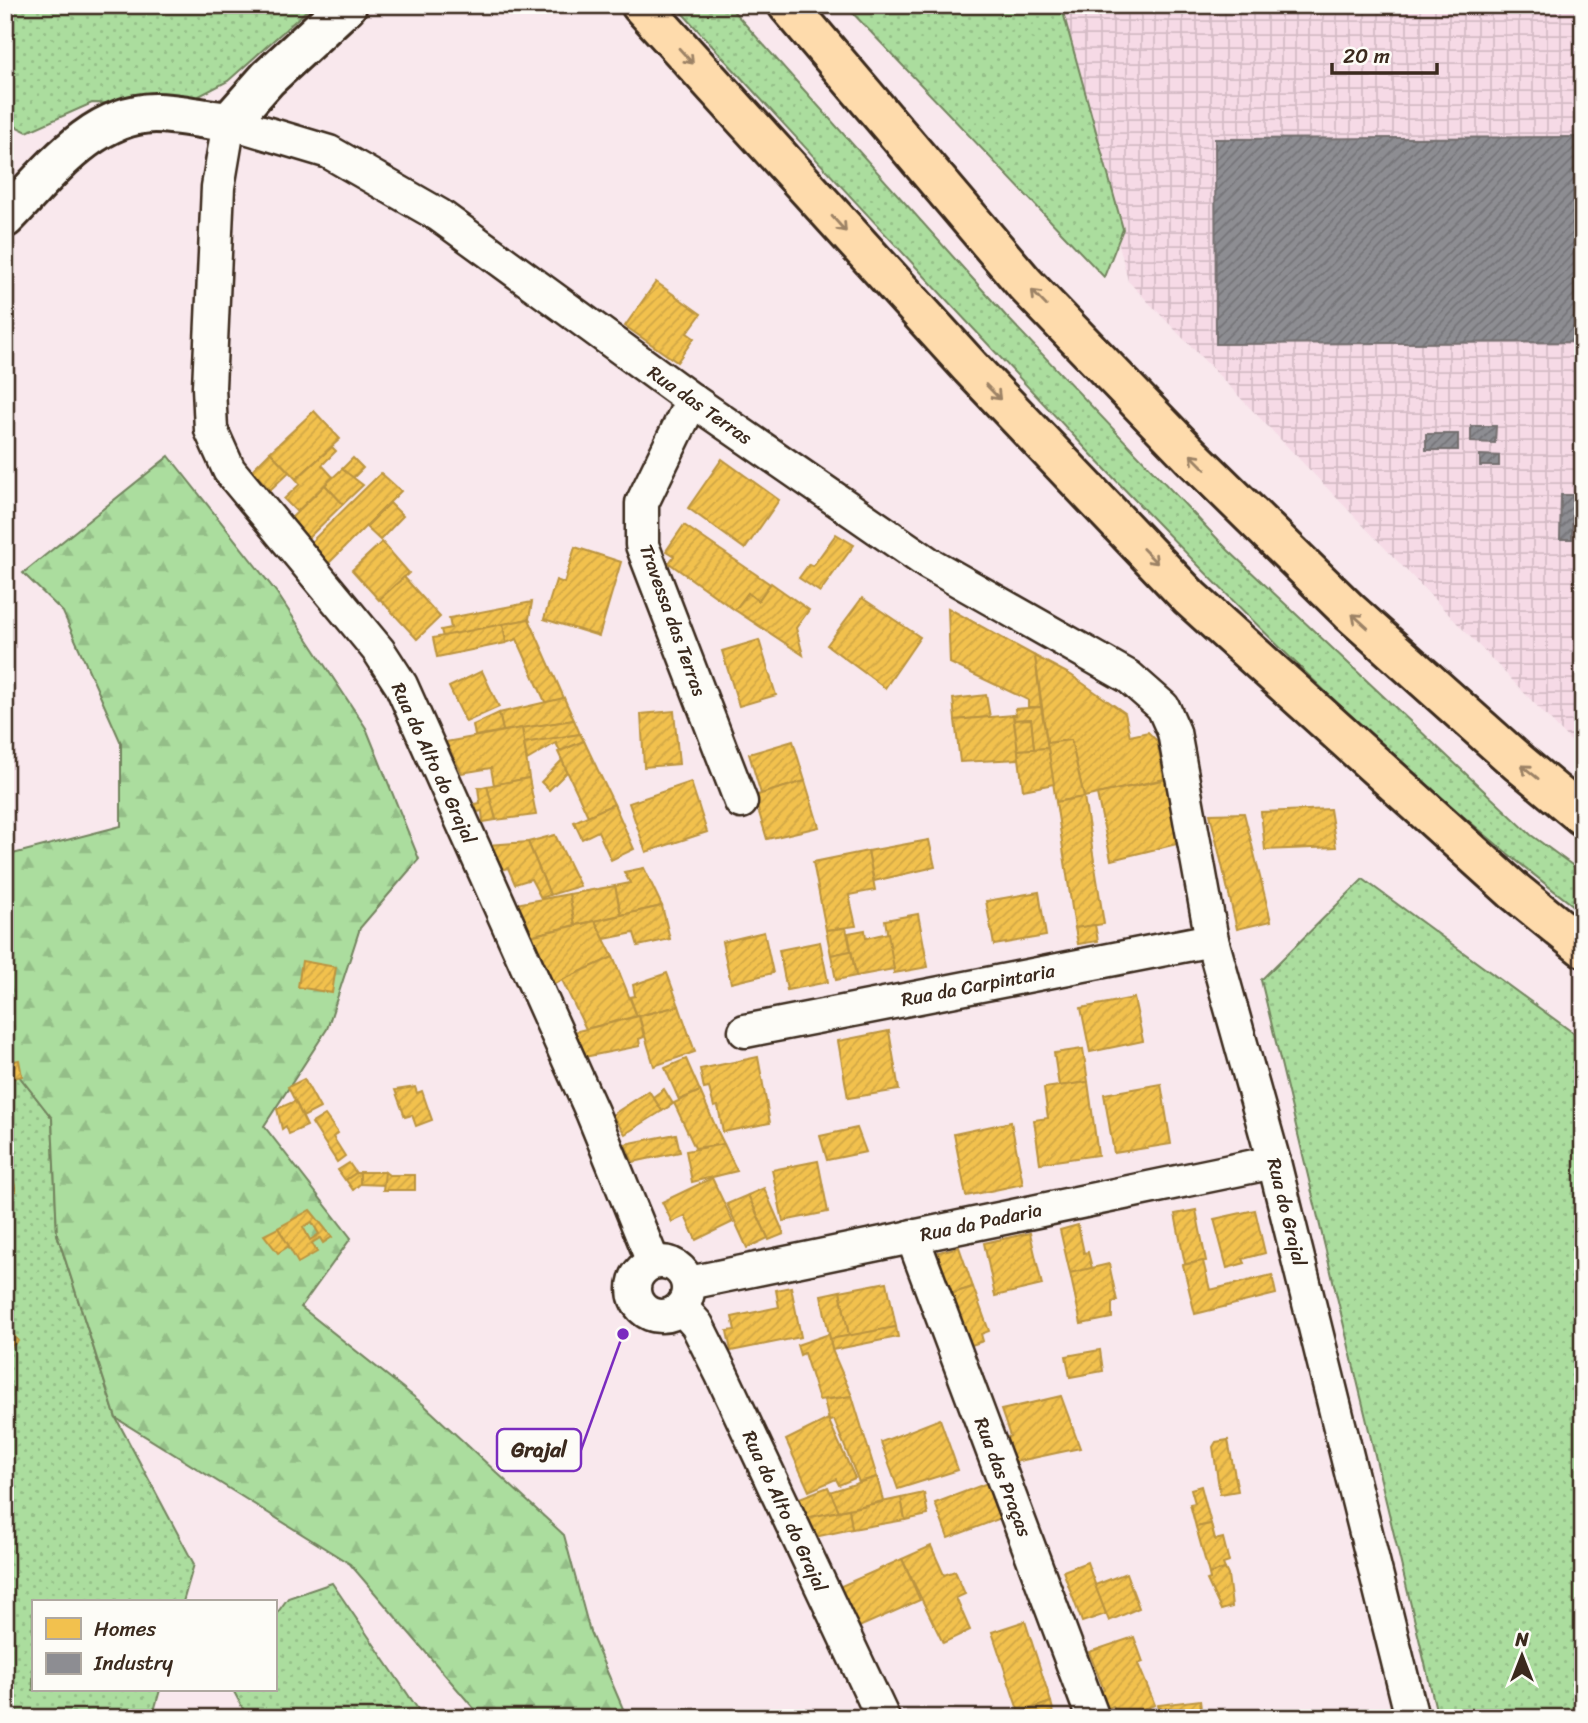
<svg xmlns="http://www.w3.org/2000/svg" width="1588" height="1723" viewBox="0 0 1588 1723" font-family="Sriracha,sans-serif">
<style>
.industrial{fill:url(#industrial-grid)}
.green{fill:url(#green-dots);stroke:#73845e;stroke-width:2}
.forest{fill:url(#forest-firs);stroke:#73845e;stroke-width:2}
.homes{fill:url(#homes-hatch);stroke:#bb9440;stroke-width:2;fill-rule:evenodd}
.industry{fill:url(#industry-hatch);stroke:#746f6f;stroke-width:2}
.lines{fill:none;stroke-linecap:round;stroke-linejoin:round}
.minor-casing{stroke:#3b2a1e;stroke-width:37}
.tertiary-casing{stroke:#3b2a1e;stroke-width:44}
.motorway-casing{stroke:#3b2a1e;stroke-width:44}
.minor{stroke:#fdfcf7;stroke-width:32}
.tertiary{stroke:#fdfcf7;stroke-width:38}
.motorway{stroke:#fedbac;stroke-width:38}
.oneway{stroke:#9c8265}
.labels{text-anchor:middle;dominant-baseline:central;stroke-width:7;stroke-linejoin:round;paint-order:stroke}
.street-label{font-size:19px;fill:#3b2a1e;stroke:#fdfcf7}
.leader{fill:none;stroke:#7b2cbf;stroke-width:2.5}
.callout-dot{fill:#7b2cbf;stroke:#fdfcf7;stroke-width:2.5}
.callout{fill:#fdfcf7;stroke:#7b2cbf;stroke-width:2.5}
.callout-label{font-size:21px;text-anchor:middle;font-weight:bold;fill:#3b2a1e}
</style>
<defs>
<pattern id="industrial-grid" width="8" height="8" patternUnits="userSpaceOnUse" patternTransform="scale(1.75)"><rect width="8" height="8" fill="#f6dae6"/><path d="M0 4h8M4 0v8" fill="none" stroke="#d4bbc5"/></pattern>
<pattern id="green-dots" width="8" height="8" patternUnits="userSpaceOnUse" patternTransform="scale(1.75)"><rect width="8" height="8" fill="#abdd9e"/><path d="M2 2h.1M6 6h.1" fill="none" stroke="#94be88" stroke-width="1.8" stroke-linecap="round"/></pattern>
<pattern id="forest-firs" width="22" height="20" patternUnits="userSpaceOnUse" patternTransform="scale(1.75)"><rect width="22" height="20" fill="#abdd9e"/><path d="M5 1l3.5 6h-7zM16 11l3.5 6h-7z" fill="#94be88"/></pattern>
<pattern id="homes-hatch" width="6" height="6" patternUnits="userSpaceOnUse" patternTransform="scale(1.75)"><rect width="6" height="6" fill="#f2c14e"/><path d="M-1 1l2-2M0 6l6-6M5 7l2-2" fill="none" stroke="#d0a644"/></pattern>
<pattern id="industry-hatch" width="6" height="6" patternUnits="userSpaceOnUse" patternTransform="scale(1.75)"><rect width="6" height="6" fill="#8d8d92"/><path d="M-1 1l2-2M0 6l6-6M5 7l2-2" fill="none" stroke="#747377"/></pattern>
</defs>
<rect width="100%" height="100%" fill="#f9e8ed"/>
<filter id="ink" filterUnits="userSpaceOnUse"><feTurbulence type="fractalNoise" baseFrequency=".0143" numOctaves="2"/><feDisplacementMap in="SourceGraphic" scale="14" xChannelSelector="R" yChannelSelector="G"/><feConvolveMatrix kernelMatrix="1 2 1 2 8 2 1 2 1" color-interpolation-filters="sRGB"/></filter>
<g filter="url(#ink)">
<path class="industrial" d="M1061,5H1583V754L1128,281Z"/>
<g class="green">
<path d="M5,5H313L228,81L182,105L92,103L27,132L5,121Z"/>
<path d="M675,5H728L1006,316L1229,551L1531,835L1583,873V913C1402,776 1244,615 1088,451C949,303 811,155 675,5Z"/>
<path d="M845,5H1061L1123,229L1104,277Z"/>
<path d="M1363,879L1583,1040V1718H1438L1261,980Z"/>
<path d="M5,1058L52,1118L57,1234L116,1418L194,1564L183,1602H33V1690H160L152,1718H5Z"/>
<path d="M332,1583L424,1718H248L233,1690H275V1616L288,1598Z"/>
</g>
<path class="forest" d="M169,456L277,593L366,728L419,859L360,928L327,1029L264,1126L351,1238L301,1307L423,1404L564,1535L590,1632L627,1718H482L350,1564L116,1418L57,1234L52,1118L5,1058V856L121,826V743L63,612L23,573Z"/>
<g class="homes">
<path d="M656,282L701,314L687,333L694,338L677,362L625,326Z"/>
<path d="M314,411L340,439L296,479L270,452Z"/>
<path d="M332,447L336,451L322,465L333,477L297,512L284,499L300,484L296,479Z"/>
<path d="M270,452L289,472L270,490L252,470Z"/>
<path d="M353,458L363,468L352,479L342,469Z"/>
<path d="M722,459L779,500L745,549L688,508Z"/>
<path d="M342,469L363,485L343,504L325,485Z"/>
<path d="M381,473L401,491L326,566L308,545Z"/>
<path d="M325,485L343,504L305,541L287,522Z"/>
<path d="M390,503L403,516L380,540L366,527Z"/>
<path d="M684,525L770,584L758,601L748,593L735,610L669,563L674,556L666,551Z"/>
<path d="M836,534L854,545L820,592L799,578L809,564L813,566Z"/>
<path d="M382,542L409,573L379,600L352,570Z"/>
<path d="M575,547L621,562L599,636L544,619L556,580L564,583Z"/>
<path d="M404,577L440,617L417,639L380,599Z"/>
<path d="M771,583L809,610L796,628L803,655L735,610L748,593L758,601Z"/>
<path d="M862,598L920,637L885,688L827,645Z"/>
<path d="M532,602L529,619L443,637L441,630L451,628L449,618Z"/>
<path d="M948,608L1035,656L1041,707H1028V700L950,663Z"/>
<path d="M529,619L564,698L546,704L517,639L506,643L503,624Z"/>
<path d="M503,624L506,643L437,657L433,638Z"/>
<path d="M759,640L776,695L739,706L722,651Z"/>
<path d="M1035,656L1071,675L1125,713L1130,736L1148,732L1157,741L1164,779L1084,797L1071,740L1047,743Z"/>
<path d="M482,671L499,707L466,722L449,687Z"/>
<path d="M986,695L990,717L955,720L953,699Z"/>
<path d="M564,698L574,720L503,731L499,713Z"/>
<path d="M1041,707L1048,748L1034,749L1031,719L1014,720L1013,715H1016L1015,709Z"/>
<path d="M674,711L679,764L644,767L641,714Z"/>
<path d="M499,713L503,731L475,736L473,725Z"/>
<path d="M1013,715L1019,759L960,762L955,720Z"/>
<path d="M1031,719L1034,749L1018,750L1014,720Z"/>
<path d="M574,720L580,734L524,743L522,728Z"/>
<path d="M522,728L529,778L494,785L491,768L462,773L446,742Z"/>
<path d="M580,734L584,741L560,751L556,743L527,760L524,743Z"/>
<path d="M1071,740L1084,797L1056,802L1047,743Z"/>
<path d="M584,741L614,804L588,816L558,752Z"/>
<path d="M793,741L805,781L761,794L749,754Z"/>
<path d="M1048,748L1054,784L1023,790L1018,750Z"/>
<path d="M562,760L567,772L549,790L541,782Z"/>
<path d="M529,778L536,815L496,820L487,786Z"/>
<path d="M1172,778L1185,842L1111,860L1097,794Z"/>
<path d="M805,781L819,827L767,839L754,796Z"/>
<path d="M691,782L707,832L646,852L629,803Z"/>
<path d="M487,786L496,820L483,822L482,811L477,812L475,804L480,803L478,788Z"/>
<path d="M1084,797L1104,924L1075,928L1056,802Z"/>
<path d="M614,804L634,849L611,860L598,831L582,839L574,822Z"/>
<path d="M1330,809L1336,847L1265,850L1261,812Z"/>
<path d="M1244,813L1271,921L1237,929L1210,814Z"/>
<path d="M555,835L580,886L550,895L528,842Z"/>
<path d="M929,840L935,867L874,881L868,851Z"/>
<path d="M528,842L550,895L541,898L531,879L515,884L508,868L500,870L488,845Z"/>
<path d="M868,851L875,890L849,895L856,926L826,930L813,862Z"/>
<path d="M644,868L662,906L621,915L615,886L630,883L624,872Z"/>
<path d="M615,886L621,915L575,925L569,894Z"/>
<path d="M1039,892L1046,936L994,945L986,901Z"/>
<path d="M569,894L575,925L530,936L516,904Z"/>
<path d="M662,906L670,939L638,946L634,933L604,939L595,921Z"/>
<path d="M918,914L928,967L894,973L885,920Z"/>
<path d="M595,921L613,957L552,985L530,936Z"/>
<path d="M1095,925L1098,941L1078,944L1075,928Z"/>
<path d="M846,928L851,951L831,955L826,930Z"/>
<path d="M865,930L866,938L888,933L894,969L856,976L848,933Z"/>
<path d="M764,932L773,973L731,983L722,942Z"/>
<path d="M820,942L828,982L787,990L779,950Z"/>
<path d="M851,951L856,976L836,980L831,955Z"/>
<path d="M613,957L637,1016L586,1029L562,980Z"/>
<path d="M302,961L336,967L332,993L298,987Z"/>
<path d="M667,973L679,1006L637,1016L630,997L635,996L633,985Z"/>
<path d="M1134,998L1143,1041L1090,1052L1081,1008Z"/>
<path d="M679,1006L695,1052L654,1066L639,1016Z"/>
<path d="M639,1016L644,1037L639,1039L640,1046L584,1057L574,1032Z"/>
<path d="M889,1031L899,1090L848,1098L838,1041Z"/>
<path d="M1083,1049L1088,1082L1059,1086L1054,1053Z"/>
<path d="M758,1057L770,1123L723,1132L718,1106L714,1107L709,1088L704,1089L700,1069Z"/>
<path d="M686,1059L700,1091L679,1100L665,1068Z"/>
<path d="M19,1060L22,1076L8,1079L5,1063Z"/>
<path d="M304,1079L320,1108L303,1117L288,1087Z"/>
<path d="M1088,1082L1098,1155L1040,1163L1034,1120L1048,1118L1044,1088Z"/>
<path d="M1161,1084L1171,1144L1114,1153L1104,1094Z"/>
<path d="M415,1087L417,1093L422,1091L432,1120L416,1126L412,1115L405,1117L395,1090Z"/>
<path d="M664,1089L673,1104L662,1111L653,1097Z"/>
<path d="M649,1091L662,1111L625,1134L612,1115Z"/>
<path d="M700,1091L717,1130L724,1144L695,1148L674,1103Z"/>
<path d="M295,1101L307,1126L289,1134L286,1126L282,1129L277,1109Z"/>
<path d="M325,1115L338,1133L333,1137L345,1156L337,1162L312,1123Z"/>
<path d="M1011,1122L1023,1184L966,1196L954,1134Z"/>
<path d="M857,1128L866,1152L827,1160L820,1136Z"/>
<path d="M676,1134L680,1152L633,1162L625,1144Z"/>
<path d="M724,1144L737,1171L692,1182L686,1151Z"/>
<path d="M818,1161L828,1212L783,1221L772,1170Z"/>
<path d="M349,1163L356,1173L345,1180L338,1170Z"/>
<path d="M10,1167L16,1191L5,1194V1168Z"/>
<path d="M360,1172H385V1185L359,1184Z"/>
<path d="M385,1172L389,1175H415V1190H383Z"/>
<path d="M356,1173H360V1184L353,1190L346,1180Z"/>
<path d="M712,1178L733,1222L696,1240L685,1216L672,1222L662,1202Z"/>
<path d="M764,1188L784,1234L769,1240L748,1195Z"/>
<path d="M748,1195L768,1238L747,1248L727,1204Z"/>
<path d="M310,1210L332,1237L323,1243L320,1238L312,1243L317,1252L298,1263L278,1228ZM312,1222L319,1234L310,1240L303,1227Z"/>
<path d="M1196,1210L1206,1261L1185,1264L1175,1214Z"/>
<path d="M1255,1210L1265,1253L1243,1259L1245,1263L1227,1268L1214,1219Z"/>
<path d="M1078,1225L1084,1253L1088,1252L1092,1268L1070,1273L1060,1230Z"/>
<path d="M278,1228L289,1246L278,1253L264,1235Z"/>
<path d="M1030,1233L1042,1285L995,1296L984,1243Z"/>
<path d="M959,1247L973,1287L944,1296L935,1253Z"/>
<path d="M1203,1261L1210,1290L1272,1275L1276,1294L1195,1314L1183,1265Z"/>
<path d="M1109,1264L1117,1301L1112,1302V1318L1081,1324L1070,1273Z"/>
<path d="M887,1282L896,1327L849,1336L840,1291Z"/>
<path d="M791,1287L801,1337L731,1351L727,1331L735,1330L732,1317L779,1307L776,1290Z"/>
<path d="M973,1287L989,1331L981,1334L983,1341L963,1348L944,1296Z"/>
<path d="M840,1291L849,1336L830,1339L821,1295Z"/>
<path d="M896,1327L898,1337L832,1350L830,1339Z"/>
<path d="M11,1331L18,1341L5,1351V1335Z"/>
<path d="M829,1334L832,1350L852,1396L819,1400L804,1353L800,1355L797,1345Z"/>
<path d="M1100,1350L1103,1371L1070,1377L1066,1356Z"/>
<path d="M852,1396L877,1477L859,1482L834,1420L829,1421L824,1400Z"/>
<path d="M1061,1396L1080,1448L1014,1462L1006,1438L1010,1436L1001,1410Z"/>
<path d="M828,1419L855,1478L839,1485L836,1479L809,1491L786,1440Z"/>
<path d="M940,1419L958,1470L898,1489L881,1442Z"/>
<path d="M1228,1440L1238,1491L1220,1494L1213,1447L1216,1442Z"/>
<path d="M877,1477L883,1501L839,1511L829,1492Z"/>
<path d="M990,1482L1004,1517L948,1538L935,1503Z"/>
<path d="M1201,1486L1211,1524L1196,1527L1190,1504L1195,1503L1191,1489Z"/>
<path d="M828,1487L839,1511L797,1520L789,1502Z"/>
<path d="M924,1493L928,1515L905,1520L901,1498Z"/>
<path d="M901,1498L905,1520L852,1529L849,1509Z"/>
<path d="M849,1509L852,1529L805,1539L797,1520Z"/>
<path d="M1211,1524L1215,1540L1223,1538L1229,1562L1223,1564L1225,1569L1209,1574L1196,1527Z"/>
<path d="M931,1546L944,1575L955,1571L965,1594L956,1598L970,1630L943,1643L902,1559Z"/>
<path d="M902,1559L920,1600L848,1632L830,1591Z"/>
<path d="M1087,1562L1106,1614L1082,1622L1063,1571Z"/>
<path d="M1225,1569L1228,1575L1232,1607L1221,1610L1207,1580L1210,1579L1209,1574Z"/>
<path d="M1126,1573L1139,1608L1109,1621L1095,1585Z"/>
<path d="M1025,1621L1051,1702L1019,1713L992,1632Z"/>
<path d="M1134,1637L1143,1662L1138,1664L1155,1705L1118,1718L1113,1706L1103,1710L1096,1693L1104,1690L1089,1652Z"/>
<path d="M1200,1700L1202,1718H1160L1158,1705Z"/>
<path d="M1051,1702L1055,1718H1021L1019,1713Z"/>
<path d="M1149,1707L1151,1718H1122Z"/>
</g>
<g class="industry">
<path d="M1583,137V342L1216,344L1215,139Z"/>
<path d="M1471,426H1496L1495,443L1471,442Z"/>
<rect x="1426" y="434" width="32" height="16"/>
<path d="M1480,455L1499,456V466H1480Z"/>
<path d="M1561,495H1573L1572,539H1560Z"/>
</g>
<g class="lines">
<g class="minor-casing">
<g id="minor">
<path d="M692,400L642,503V545L741,802"/>
<path d="M745,1031L1212,940"/>
<path d="M912,1236L1093,1718"/>
<circle cx="661" cy="1289" r="27"/>
<path d="M653,1262L592,1112L401,685L379,651L229,470L211,430L209,387L218,187L229,122L329,152L439,215L692,400L928,563L1129,677L1163,707L1174,732L1212,940L1274,1162L1412,1718"/>
<path d="M689,1283L1274,1162"/>
<path d="M681,1307L697,1325L721,1373L883,1718"/>
</g>
</g>
<g class="tertiary-casing">
<path id="tertiary" d="M5,218C46,177 90,114 155,113C179,113 205,120 229,122L268,78L347,5"/>
</g>
<g class="motorway-casing">
<g id="motorway">
<path d="M641,5L970,367L1190,598L1513,890L1583,947"/>
<path d="M788,5L1025,284L1191,456L1350,612L1519,763L1583,816"/>
</g>
</g>
<use href="#minor" class="minor"/>
<use href="#tertiary" class="tertiary"/>
<use href="#motorway" class="motorway"/>
</g>
<defs><path id="oneway-shaft" d="M-6 0H5M1.5-3L5.5 0L1.5 3" fill="none" stroke-width="1.6" stroke-linecap="round" stroke-linejoin="round" transform="scale(1.75)"/></defs>
<g class="oneway">
<use href="#oneway-shaft" transform="translate(686 56) rotate(48)"/>
<use href="#oneway-shaft" transform="translate(839 224) rotate(48)"/>
<use href="#oneway-shaft" transform="translate(1039 298) rotate(-134)"/>
<use href="#oneway-shaft" transform="translate(993 392) rotate(46)"/>
<use href="#oneway-shaft" transform="translate(1198 462) rotate(-135)"/>
<use href="#oneway-shaft" transform="translate(1150 556) rotate(46)"/>
<use href="#oneway-shaft" transform="translate(1360 621) rotate(-138)"/>
<use href="#oneway-shaft" transform="translate(1530 772) rotate(-141)"/>
</g>
</g>
<g class="labels">
<g class="street-label">
<text transform="translate(700 405) rotate(35)">Rua das Terras</text>
<text transform="translate(673 620) rotate(70)">Travessa das Terras</text>
<text transform="translate(434 763) rotate(65)">Rua do Alto do Grajal</text>
<text transform="translate(978 985) rotate(-11)">Rua da Carpintaria</text>
<text transform="translate(1287 1212) rotate(76)">Rua do Grajal</text>
<text transform="translate(981 1222) rotate(-12)">Rua da Padaria</text>
<text transform="translate(1003 1477) rotate(69)">Rua das Praças</text>
<text transform="translate(785 1511) rotate(65)">Rua do Alto do Grajal</text>
</g>
</g>
<path class="leader" d="M623 1334L581 1450"/>
<circle class="callout-dot" cx="623" cy="1334" r="7"/>
<rect class="callout" x="497" y="1429" width="84" height="42" rx="7"/>
<g class="callout-label">
<text x="539" y="1457">Grajal</text>
</g>
<rect width="1588" height="1723" fill="none" stroke="#fdfcf7" stroke-width="28"/>
<rect x="14" y="14" width="1560" height="1695" fill="none" stroke="#3b2a1e" stroke-width="2.5" filter="url(#ink)"/>
<rect x="32" y="1600" width="245" height="91" fill="#fdfcf7" stroke="#afa8a0" stroke-width="2"/>
<rect x="46" y="1618" width="35" height="21" fill="#f2c14e" stroke="#afa8a0" stroke-width="2"/>
<text x="94" y="1636" font-size="21" fill="#3b2a1e">Homes</text>
<rect x="46" y="1653" width="35" height="21" fill="#8d8d92" stroke="#afa8a0" stroke-width="2"/>
<text x="94" y="1670" font-size="21" fill="#3b2a1e">Industry</text>
<g transform="translate(1522 1656)" stroke="#fdfcf7" stroke-width="5" paint-order="stroke">
<path d="M0-5L12 26L0 18L-12 26Z" fill="#3b2a1e"/>
<text y="-10" font-size="19" font-weight="bold" text-anchor="middle" fill="#3b2a1e">N</text>
</g>
<path d="M1332 63v10h105v-10" fill="none" stroke="#3b2a1e" stroke-width="3.5"/>
<text x="1343" y="63" font-size="21" fill="#3b2a1e" stroke="#fdfcf7" stroke-width="5" paint-order="stroke">20 m</text>
</svg>
